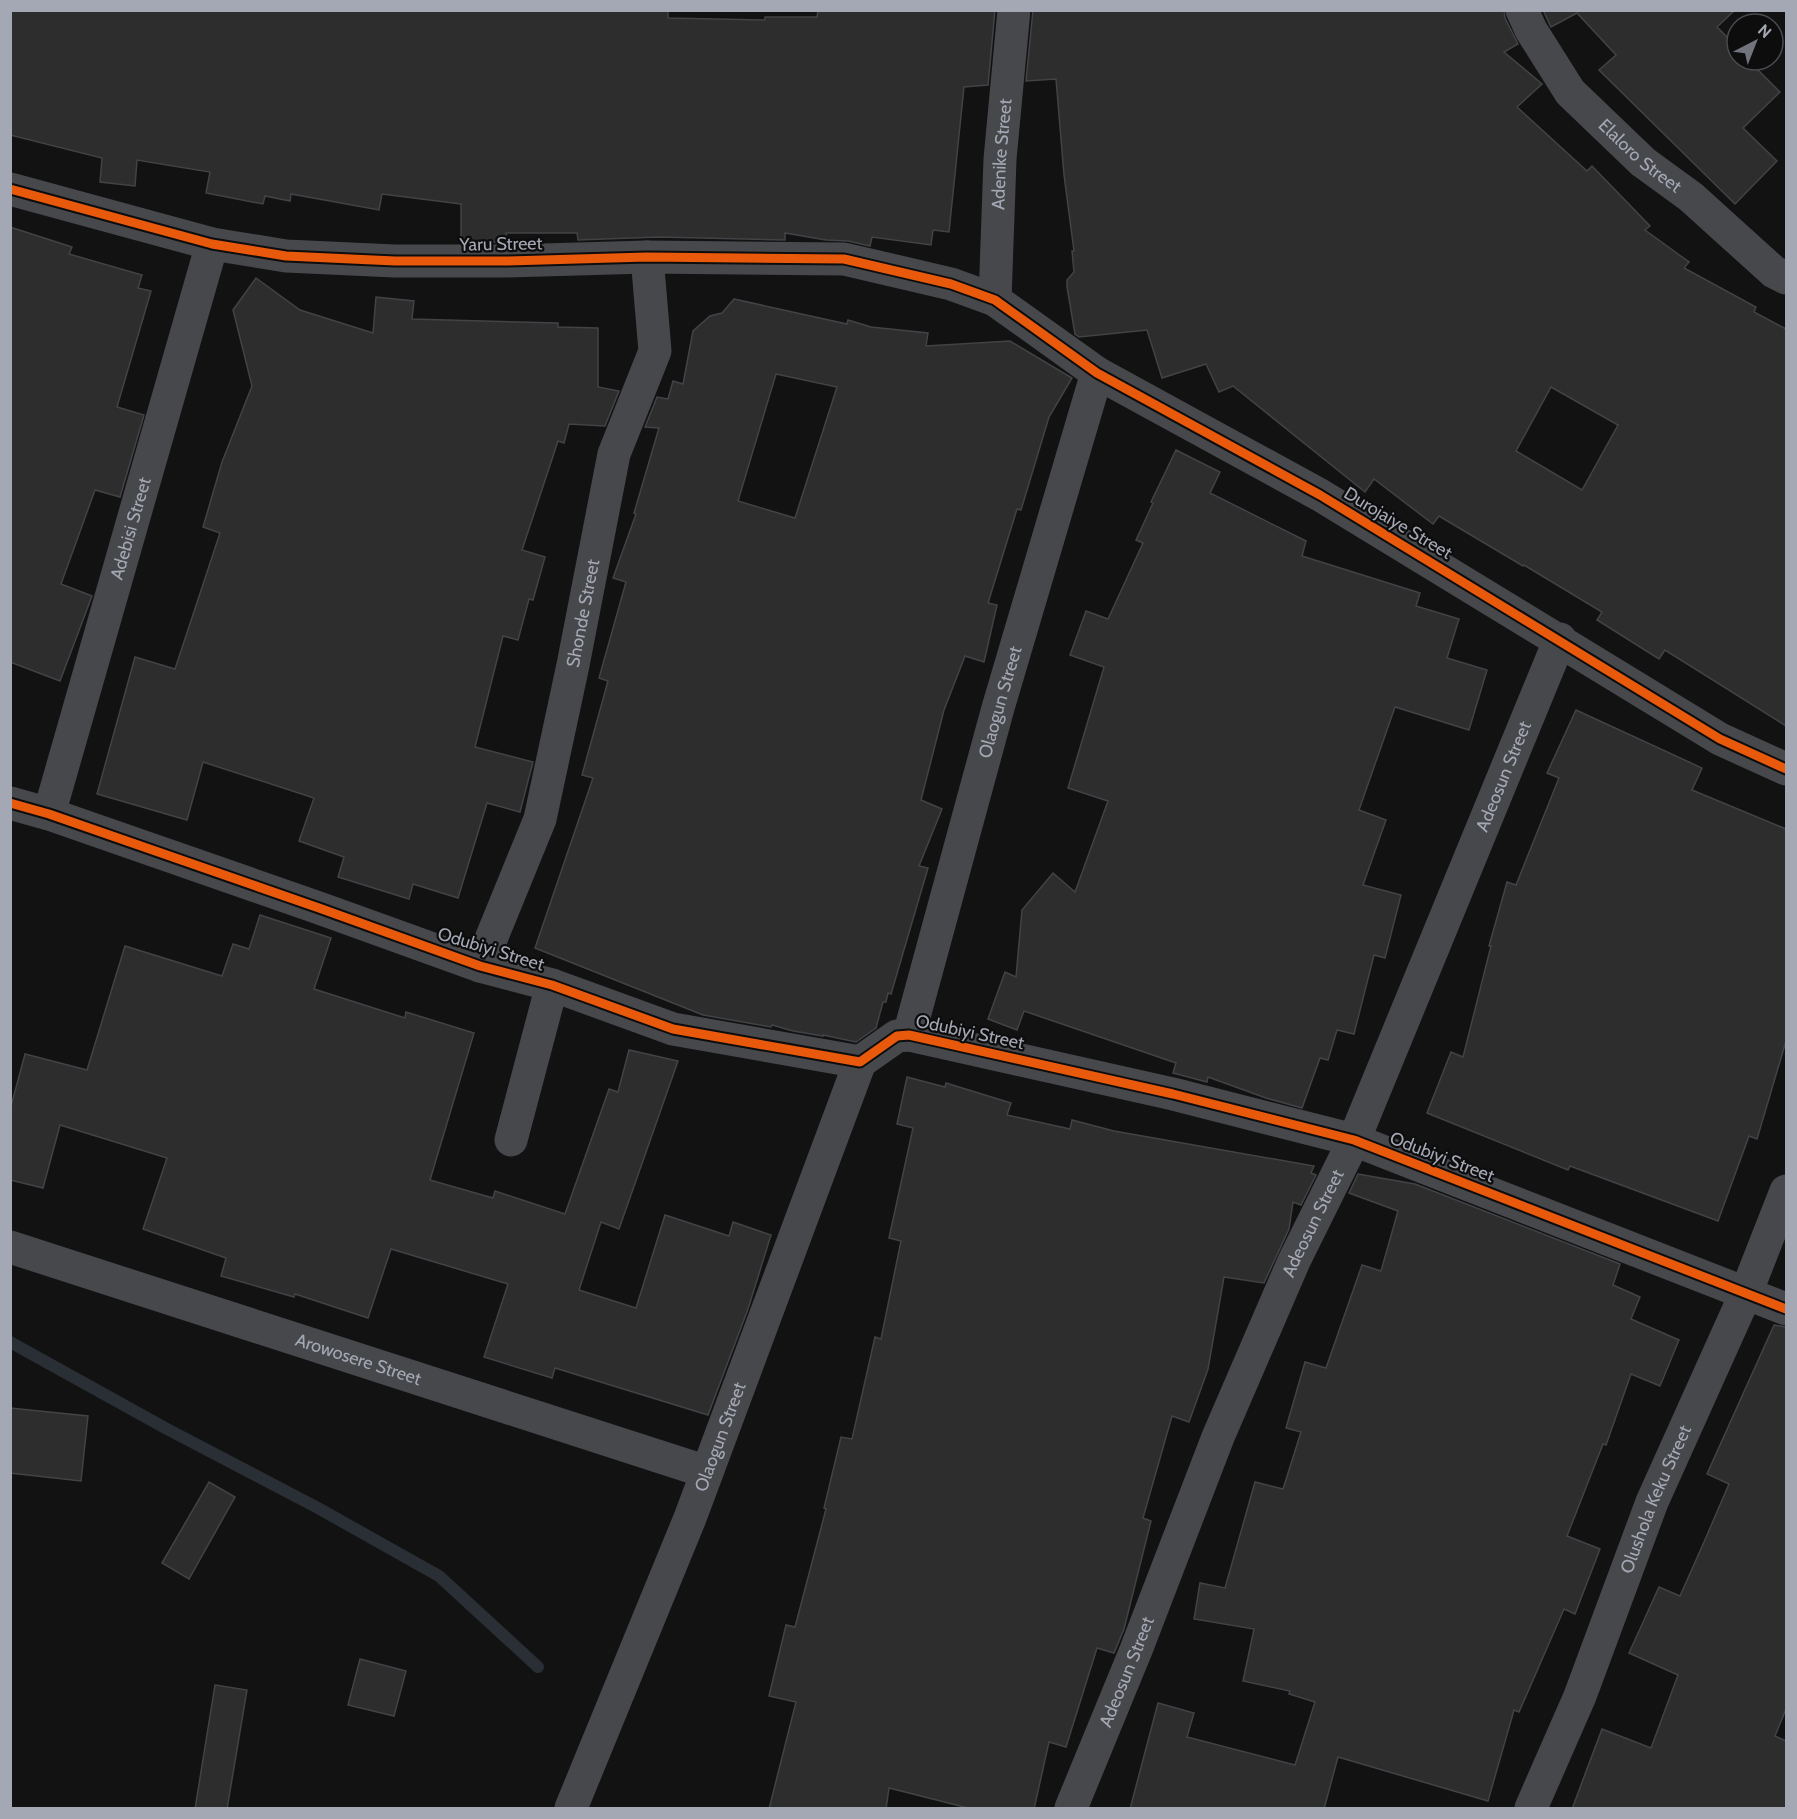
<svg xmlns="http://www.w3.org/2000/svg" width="1797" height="1819" viewBox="0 0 1797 1819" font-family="Cabin,sans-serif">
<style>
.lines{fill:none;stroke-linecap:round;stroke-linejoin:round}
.stream{stroke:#292f35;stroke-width:12}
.building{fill:#2d2d2e;stroke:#424346;stroke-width:1.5;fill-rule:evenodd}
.minor{stroke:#47484b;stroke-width:33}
.cycleway-casing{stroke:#0d0d0e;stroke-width:13}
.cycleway{stroke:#e8590c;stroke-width:9}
.labels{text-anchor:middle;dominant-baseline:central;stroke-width:4.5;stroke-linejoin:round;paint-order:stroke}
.street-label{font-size:18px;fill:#a4a8b4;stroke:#0d0d0e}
</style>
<rect width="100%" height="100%" fill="#121213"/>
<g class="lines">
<path class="stream" d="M10,1342L167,1429L318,1508L439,1576L538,1667"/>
</g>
<g class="building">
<path d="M10,10H668V18L765,20V17H817L818,10H995L988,85L964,87L949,232L933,230L931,245L872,237L870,246L848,241L826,240L785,233V240L659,237L578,240L577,233H506L507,242H461V204L382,194L379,210L291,194L290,201L265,196L263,204L206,193L210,172L137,160L135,186L100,182L102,158L10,135Z"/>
<path d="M1033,10H1504L1505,18L1518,44L1504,52L1542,84L1517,107L1587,171L1592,166L1650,226L1645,230L1689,262L1684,268L1756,307L1754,312L1786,329V726L1665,650L1659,659L1597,620L1602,612L1524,565L1523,566L1439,516L1433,524L1374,479L1365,492L1233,386L1219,392L1206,364L1162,378L1147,330L1079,337L1075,334L1067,287V280L1074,272L1072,251H1074L1064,175L1056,79L1026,81ZM1551,387L1618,425L1582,490L1516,451Z"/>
<path d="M1543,10H1735L1717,27L1735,45L1737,49V60H1748L1780,92L1743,128L1777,161L1735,204L1599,70L1616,55L1577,13L1551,27Z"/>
<path d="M10,227L72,247L69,254L142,275L138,288L151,291L117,407L144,415L120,497L95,490L61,584L92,596L60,681L10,662Z"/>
<path d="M256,278L300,310L373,333L376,297L414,301L412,319L558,323V327L598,328V387L619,391L605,426L569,424L564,443L558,441L522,550L545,557L533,600L529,599L518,640L503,636L475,747L533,762L520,812L487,803L458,898L413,884L409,899L338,877L344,857L299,841L314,798L203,762L187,820L97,794L135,657L175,669L220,533L203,527L222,462L252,386L233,310Z"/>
<path d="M734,299L847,324L848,320L871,327L928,333L926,346L1010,341L1072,378L1049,417L1021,510L1017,509L988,603L997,605L984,662L965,656L944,710L921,800L942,809L919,866L928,868L891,994L888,993L886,1002H883L876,1028L856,1042L823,1035V1036L793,1031L772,1025L771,1027L703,1015L535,948L593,778L582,775L608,681L599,678L626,582L613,578L636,514L634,513L659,428L645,427L657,397L668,399L673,381L683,384L693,331L710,316L722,313ZM776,374L837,387L795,518L738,501Z"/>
<path d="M1176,450L1220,472L1210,493L1306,541L1302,556L1420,593L1416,606L1459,619L1447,658L1487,670L1469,730L1395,707L1359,810L1386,820L1363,885L1401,895L1385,958L1374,955L1354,1034L1337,1030L1328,1060L1320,1058L1302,1108L1266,1098L1208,1077L1207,1082L1173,1073L1176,1063L1024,1011L1017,1030L988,1019L1005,972L1016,977L1022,910L1053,873L1075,892L1108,801L1068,788L1104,667L1070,655L1086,611L1108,619L1143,543L1136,540L1153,503L1151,502Z"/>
<path d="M1576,710L1702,768L1692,790L1786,829V1041L1757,1139L1749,1136L1718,1221L1570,1166L1568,1170L1427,1113L1451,1052L1463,1057L1491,946H1489L1507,882L1516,885L1559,778L1547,773Z"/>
<path d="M260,915L331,938L314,989L405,1018L406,1012L474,1033L430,1180L493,1198L495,1191L565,1214L609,1089L618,1092L629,1050L678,1061L619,1229L601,1222L579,1290L636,1308L665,1215L729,1236L733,1222L771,1235L748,1309L708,1415L555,1368L552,1378L484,1357L508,1284L391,1249L368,1318L295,1294L294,1297L221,1276L226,1258L143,1229L167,1158L60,1125L43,1188L10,1180V1110L25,1054L87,1070L125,946L222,976L233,944L249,949Z"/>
<path d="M907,1077L945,1087L946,1083L1011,1103L1007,1115L1070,1129L1072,1120L1114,1131L1314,1166L1311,1173L1316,1175L1301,1205L1293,1202L1289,1229L1264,1283L1224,1277L1208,1369L1189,1422L1172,1416L1143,1518L1151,1521L1124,1629L1114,1653L1097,1648L1066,1747L1049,1742L1034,1809H972L889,1788L886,1809H769L796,1702L769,1696L786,1625L795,1627L826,1509L824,1508L841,1437L852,1439L875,1337L881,1339L901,1241L889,1238L913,1128L897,1124Z"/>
<path d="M1358,1174L1415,1184L1620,1264L1613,1285L1640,1297L1631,1319L1679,1340L1660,1386L1631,1374L1606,1445L1603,1444L1567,1536L1600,1549L1575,1614L1564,1609L1519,1712L1514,1710L1488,1801L1338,1757L1324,1809H1130L1158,1703L1194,1713L1187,1737L1295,1765L1315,1702L1289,1694L1290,1691L1243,1681L1254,1629L1194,1619L1200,1583L1225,1588L1255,1482L1283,1489L1301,1432L1286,1428L1305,1362L1326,1368L1362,1265L1381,1271L1398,1211L1349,1193Z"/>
<path d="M1774,1325L1786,1327V1709L1775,1736L1786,1741V1809H1572L1602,1729L1651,1748L1678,1675L1629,1653L1659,1587L1680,1596L1704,1542L1729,1484L1707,1474Z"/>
<path d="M10,1408L88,1416L81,1481L10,1473Z"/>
<path d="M209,1482L235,1497L189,1579L162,1563Z"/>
<path d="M360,1659L406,1671L394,1716L348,1705Z"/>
<path d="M215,1685L247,1690L227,1809H195Z"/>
</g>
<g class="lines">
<g class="minor">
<path id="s1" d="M1522,10L1531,30L1570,92L1643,162L1691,197L1774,272L1786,278"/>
<path d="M10,189L212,244L286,256L395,261H507L647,257L844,259L951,284L995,300L1097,373L1320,495L1720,739L1786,769"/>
<path id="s2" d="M995,300L1000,159L1014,10"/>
<path d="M10,803L49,814L319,908L480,966L552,985L673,1029L860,1062L897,1036L909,1035L1173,1094L1354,1140L1786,1309"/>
<path id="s3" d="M49,814L212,244"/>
<path id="s4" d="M480,966L540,819L573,665L614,454L655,351L647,257"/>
<path id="s5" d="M909,1035L998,708L1097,373"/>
<path d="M511,1140L552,985"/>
<path id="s6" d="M10,1247L707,1472"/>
<path id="s7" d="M571,1808L690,1518L860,1062"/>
<path id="s8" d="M1071,1808L1136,1650L1218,1437L1294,1261L1354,1140L1560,639"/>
<path id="s9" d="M1531,1808L1580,1696L1652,1502L1746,1293L1786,1191"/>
</g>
<g class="cycleway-casing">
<g id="cycleway">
<path d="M10,189L212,244L286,256L395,261H507L647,257L844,259L951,284L995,300L1097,373L1320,495L1720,739L1786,769"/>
<path d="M10,803L49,814L319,908L480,966L552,985L673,1029L860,1062L897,1036L909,1035L1173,1094L1354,1140L1786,1309"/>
</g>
</g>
<use href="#cycleway" class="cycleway"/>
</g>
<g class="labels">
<g class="street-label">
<text stroke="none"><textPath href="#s2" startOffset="146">Adenike Street</textPath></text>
<text stroke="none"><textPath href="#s1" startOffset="190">Elaloro Street</textPath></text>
<text transform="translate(501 244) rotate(-1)">Yaru Street</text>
<text transform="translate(1398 523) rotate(31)">Durojaiye Street</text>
<text stroke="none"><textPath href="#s3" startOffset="297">Adebisi Street</textPath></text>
<text stroke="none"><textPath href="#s4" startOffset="369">Shonde Street</textPath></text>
<text stroke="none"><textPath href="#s5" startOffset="345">Olaogun Street</textPath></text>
<text stroke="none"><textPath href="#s8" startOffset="1119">Adeosun Street</textPath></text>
<text transform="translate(491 949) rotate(17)">Odubiyi Street</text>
<text transform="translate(970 1032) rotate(12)">Odubiyi Street</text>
<text transform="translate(1442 1157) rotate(21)">Odubiyi Street</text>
<text stroke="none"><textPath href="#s8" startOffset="633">Adeosun Street</textPath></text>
<text stroke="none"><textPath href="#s6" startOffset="366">Arowosere Street</textPath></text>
<text stroke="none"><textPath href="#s7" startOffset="400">Olaogun Street</textPath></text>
<text stroke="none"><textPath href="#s9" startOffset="333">Olushola Keku Street</textPath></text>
<text stroke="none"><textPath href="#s8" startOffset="147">Adeosun Street</textPath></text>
</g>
</g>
<rect width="1797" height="1819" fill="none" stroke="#a4a8b4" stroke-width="24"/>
<g transform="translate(1755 42) rotate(42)"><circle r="28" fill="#0d0d0e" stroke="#494b50" stroke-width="1.5"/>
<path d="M0-4.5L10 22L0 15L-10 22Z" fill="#71747c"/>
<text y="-9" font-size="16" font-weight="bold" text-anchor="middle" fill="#a4a8b4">N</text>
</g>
</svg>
